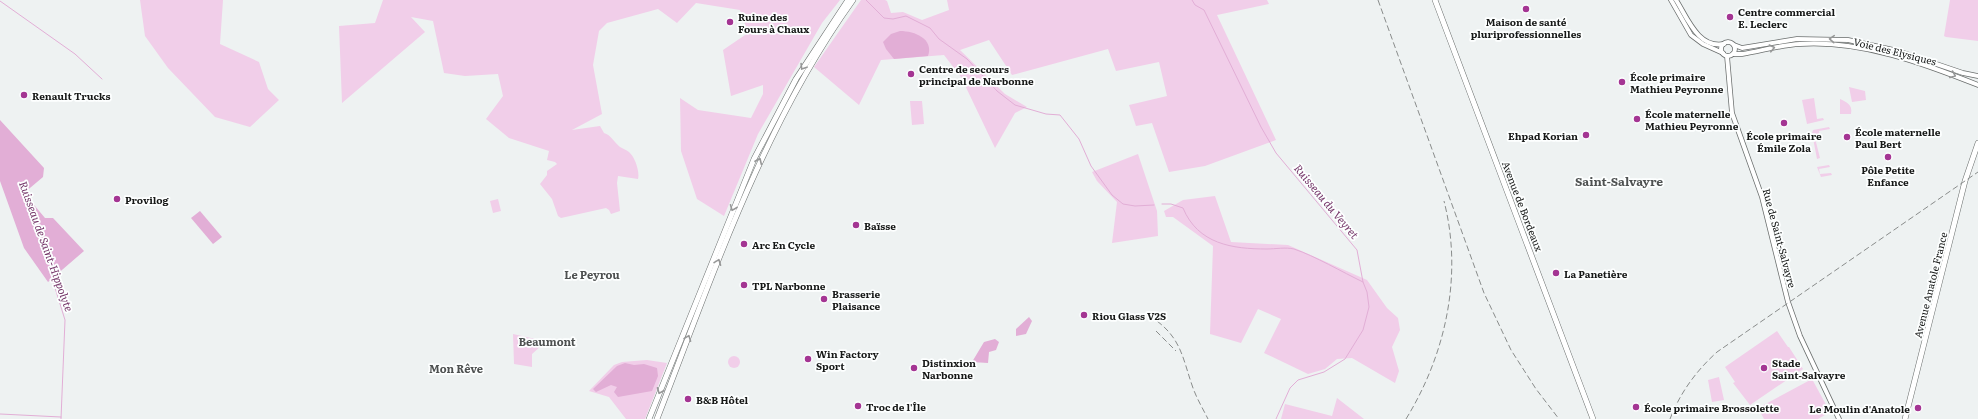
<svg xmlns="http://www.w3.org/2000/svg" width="1978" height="419" viewBox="0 0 1978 419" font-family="Literata,serif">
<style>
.green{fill:#f1cee9}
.water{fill:#e2aed6}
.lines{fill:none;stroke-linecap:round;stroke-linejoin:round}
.stream{stroke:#e2aed6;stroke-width:1}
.minor-casing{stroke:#6a6e6d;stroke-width:5.5}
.major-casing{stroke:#6a6e6d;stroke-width:6}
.minor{stroke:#fff;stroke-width:4}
.major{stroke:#fff;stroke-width:5}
.rail{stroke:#898c8b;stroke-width:1;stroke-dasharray:6 3;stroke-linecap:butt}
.oneway{stroke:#969797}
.poi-dot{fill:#a43593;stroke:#fdffff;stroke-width:1.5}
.labels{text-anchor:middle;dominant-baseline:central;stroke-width:3.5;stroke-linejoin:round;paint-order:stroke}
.poi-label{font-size:10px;font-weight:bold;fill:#161817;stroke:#fdffff;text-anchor:start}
.street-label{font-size:10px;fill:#161817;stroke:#fdffff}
.water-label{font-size:11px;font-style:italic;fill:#753669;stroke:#fdffff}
.neighbourhood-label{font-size:11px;font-weight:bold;fill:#4e5151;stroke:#fdffff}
.quarter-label{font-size:12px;font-weight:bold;fill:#4e5151;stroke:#fdffff}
</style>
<rect width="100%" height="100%" fill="#eef2f2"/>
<g class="green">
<path d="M140,0H223L220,44L259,62L268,89L279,100L250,127L215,117L168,68L145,36Z"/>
<path d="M383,0H840L822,23L758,134L724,216L697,199L681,151L680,98L698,110L751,118L763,94V85L731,96L723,50L748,33L740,10L696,3L677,23L658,9L607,23L599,31L593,65L602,114L572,130L600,126L604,133C611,135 614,142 620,147C623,149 627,150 629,152C635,157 640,172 638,179L618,176L617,183L620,211L611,214L609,210L606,208L561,218L558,216L552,199L540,184L547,175V171L557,164L555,162L547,160L549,151L509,138L486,119L503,96L498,74L465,76L444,73L433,21L411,17L425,32L342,103L339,26L375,23Z"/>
<path d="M861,0H885L887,1L891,13L903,12L922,20L949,10L947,0H1267L1269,4L1217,15L1276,140L1205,166L1169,172L1152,123L1136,126L1129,105L1167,96L1159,62L1116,71L1108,49L1012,75L989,40L960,50L1005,94L1027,107L1015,113L995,148L961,77L944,55L881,60L859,105L814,67Z"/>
<path d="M1950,0H1978V41L1946,37L1944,36Z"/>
<path d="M1849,87L1865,91L1866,100L1852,102Z"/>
<path d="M1814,98L1817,119L1823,118L1824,120L1807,124L1802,100Z"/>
<path d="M1840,99C1846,102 1853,104 1851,114H1840Z"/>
<path d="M922,101L924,124L912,125L910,101Z"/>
<path d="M1829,127L1830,129L1819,131L1820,137L1815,138L1820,158L1817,159L1812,133L1813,130Z"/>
<path d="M1138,154L1157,211L1158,236L1112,243L1117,202L1097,181L1092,172Z"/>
<path d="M1829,165L1830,167L1819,169L1820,174L1831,173L1832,175L1821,177L1817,167Z"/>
<path d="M1215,196L1231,242L1288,245L1367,280L1387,308L1398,318L1400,330L1392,347L1399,371L1395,383L1352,358L1337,359L1325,369L1308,374L1264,353L1281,319L1258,309L1241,343L1210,334L1213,246L1173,217H1166L1164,211L1183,200Z"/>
<path d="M498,199L501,211L493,213L490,201Z"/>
<path d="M1777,331L1788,347H1789L1803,369L1750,405L1733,383L1735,382L1725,367Z"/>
<path d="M513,334L540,340L542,345L532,354V367L514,364Z"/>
<circle cx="734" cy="362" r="6"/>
<path d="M647,360L667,363L645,419H626L609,397L589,391L614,365L622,362Z"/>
<path d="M1719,377L1724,400L1712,402L1708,380Z"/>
<path d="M1812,379L1830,412L1818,419H1764L1758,408Z"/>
<path d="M1337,398L1364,419H1281L1285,404L1332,416Z"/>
</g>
<g class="water">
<path d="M900,31C915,31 934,39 928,56L894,59L886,49L883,42L891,34Z"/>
<path d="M0,120L44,168L43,177L24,193L45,218H53L84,251L48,282L24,248L0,181Z"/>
<path d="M200,211L222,237L213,244L191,218Z"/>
<path d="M1029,317L1032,321L1026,334L1016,336V329Z"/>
<path d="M995,339L999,342L996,350L989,352L988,363L972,362L984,342Z"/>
<path d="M625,363L634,365L644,364L657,368L658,376L652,391L618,397L614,392L617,387L611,385L596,392L593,389L617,366Z"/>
</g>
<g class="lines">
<g class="stream">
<path d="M866,0L884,18L893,19L906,16L930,28L939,39L967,59L997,91L1015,105L1046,114L1060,115L1079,139L1091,166L1112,195L1123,204L1135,206L1154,205"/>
<path d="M1192,0L1195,5L1204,10L1261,127L1276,153L1357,250L1363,282L1367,292L1369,307L1363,330L1345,359L1324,372L1298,380L1290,388L1276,419"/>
<path d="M0,1L75,54L102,79"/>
<path d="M1162,204H1171L1183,208C1198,244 1232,249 1267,249C1275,249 1286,247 1294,249C1315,256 1342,272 1363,282"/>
<path d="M52,278L65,320L61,419"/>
<path d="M0,414L61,417"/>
</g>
<g class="minor-casing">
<g id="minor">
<path d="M1671,0L1691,35L1703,44L1723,53"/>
<path d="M1676,0C1687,17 1698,49 1724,44"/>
<circle cx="1728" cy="49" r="7"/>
<path d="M1734,45L1742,48L1797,39L1848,40L1898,51L1963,73L1978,76"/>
<path d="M1733,54H1742C1761,51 1780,45 1800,44C1861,40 1923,63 1978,85"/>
<path d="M1727,56L1732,113L1762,197L1788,302L1800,336L1839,419"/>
</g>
</g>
<g class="major-casing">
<g id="major">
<path d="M1435,0L1593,419"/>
<path d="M649,419L754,159L796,79L848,0"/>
<path d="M657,419C713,275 762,127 853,0"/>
<path d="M1905,419L1965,181L1978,143"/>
</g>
</g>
<use href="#minor" class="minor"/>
<use href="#major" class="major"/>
<g class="rail">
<path d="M1378,0L1484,293L1511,350L1536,389L1559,419"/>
<path d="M1157,321C1182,340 1183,360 1193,388C1197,399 1203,409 1208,419"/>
<path d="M1156,331L1176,351"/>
<path d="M1406,419C1446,354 1463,275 1444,201"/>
<path d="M1670,419C1680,393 1696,371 1717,352L1978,172"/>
</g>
</g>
<defs><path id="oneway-chevron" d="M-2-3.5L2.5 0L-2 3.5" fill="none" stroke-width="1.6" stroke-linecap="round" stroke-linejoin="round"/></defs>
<g class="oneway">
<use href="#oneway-chevron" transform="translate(1832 39) rotate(-176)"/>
<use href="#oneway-chevron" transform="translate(1772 48) rotate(-13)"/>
<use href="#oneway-chevron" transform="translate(803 67) rotate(122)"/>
<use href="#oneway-chevron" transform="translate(1953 75) rotate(22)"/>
<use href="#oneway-chevron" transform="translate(759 161) rotate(-65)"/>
<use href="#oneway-chevron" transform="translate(733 208) rotate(112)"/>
<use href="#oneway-chevron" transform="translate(718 262) rotate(-69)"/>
<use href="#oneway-chevron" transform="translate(688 338) rotate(-69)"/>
<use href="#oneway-chevron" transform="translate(660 391) rotate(112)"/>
</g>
<g class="poi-dot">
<circle cx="1526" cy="9" r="4"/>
<circle cx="1730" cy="17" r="4"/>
<circle cx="730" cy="22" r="4"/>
<circle cx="911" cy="74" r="4"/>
<circle cx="1622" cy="82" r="4"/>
<circle cx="24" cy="95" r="4"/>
<circle cx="1637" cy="119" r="4"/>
<circle cx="1784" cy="123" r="4"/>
<circle cx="1586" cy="135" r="4"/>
<circle cx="1847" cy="137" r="4"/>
<circle cx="1888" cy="157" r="4"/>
<circle cx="117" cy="199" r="4"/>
<circle cx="856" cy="225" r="4"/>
<circle cx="744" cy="244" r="4"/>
<circle cx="1556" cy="273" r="4"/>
<circle cx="744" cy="285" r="4"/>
<circle cx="824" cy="299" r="4"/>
<circle cx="1084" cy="315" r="4"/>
<circle cx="808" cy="359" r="4"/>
<circle cx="914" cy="368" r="4"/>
<circle cx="1764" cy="368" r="4"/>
<circle cx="688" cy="399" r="4"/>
<circle cx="858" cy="406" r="4"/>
<circle cx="1636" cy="407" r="4"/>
<circle cx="1918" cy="408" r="4"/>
</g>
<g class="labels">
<g class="poi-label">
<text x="1738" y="11">Centre commercial<tspan x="1738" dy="12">E. Leclerc</tspan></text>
<text x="738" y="16">Ruine des<tspan x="738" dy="12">Fours à Chaux</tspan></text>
<text x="1526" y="21" text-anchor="middle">Maison de santé<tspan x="1526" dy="12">pluriprofessionnelles</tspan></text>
<text x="919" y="68">Centre de secours<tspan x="919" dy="12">principal de Narbonne</tspan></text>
<text x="1630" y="76">École primaire<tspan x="1630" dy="12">Mathieu Peyronne</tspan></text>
<text x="32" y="95">Renault Trucks</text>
<text x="1645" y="113">École maternelle<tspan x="1645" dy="12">Mathieu Peyronne</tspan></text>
<text x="1855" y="131">École maternelle<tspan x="1855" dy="12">Paul Bert</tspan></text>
<text x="1578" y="135" text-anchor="end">Ehpad Korian</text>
<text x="1784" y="135" text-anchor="middle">École primaire<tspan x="1784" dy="12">Émile Zola</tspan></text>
<text x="1888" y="169" text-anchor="middle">Pôle Petite<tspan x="1888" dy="12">Enfance</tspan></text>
<text x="125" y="199">Provilog</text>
<text x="864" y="225">Baïsse</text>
<text x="752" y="244">Arc En Cycle</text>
<text x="1564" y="273">La Panetière</text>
<text x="752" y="285">TPL Narbonne</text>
<text x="832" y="293">Brasserie<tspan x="832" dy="12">Plaisance</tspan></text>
<text x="1092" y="315">Riou Glass V2S</text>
<text x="816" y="353">Win Factory<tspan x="816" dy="12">Sport</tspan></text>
<text x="922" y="362">Distinxion<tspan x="922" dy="12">Narbonne</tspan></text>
<text x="1772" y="362">Stade<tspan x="1772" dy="12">Saint-Salvayre</tspan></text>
<text x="696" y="399">B&amp;B Hôtel</text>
<text x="866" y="406">Troc de l'Île</text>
<text x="1644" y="407">École primaire Brossolette</text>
<text x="1910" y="408" text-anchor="end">Le Moulin d'Anatole</text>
</g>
<g class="street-label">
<text transform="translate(1895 51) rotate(14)">Voie des Elysiques</text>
<text transform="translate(1523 206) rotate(69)">Avenue de Bordeaux</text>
<text transform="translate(1780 238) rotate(75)">Rue de Saint-Salvayre</text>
<text transform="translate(1930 285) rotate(-76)">Avenue Anatole France</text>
</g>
<g class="water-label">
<text transform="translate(1327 201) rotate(50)">Ruisseau du Veyret</text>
<text transform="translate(47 246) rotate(70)">Ruisseau de Saint-Hippolyte</text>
</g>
<g class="neighbourhood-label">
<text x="592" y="274">Le Peyrou</text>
<text x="547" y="341">Beaumont</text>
<text x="456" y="368">Mon Rêve</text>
</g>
<g class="quarter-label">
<text x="1619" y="181">Saint-Salvayre</text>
</g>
</g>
</svg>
